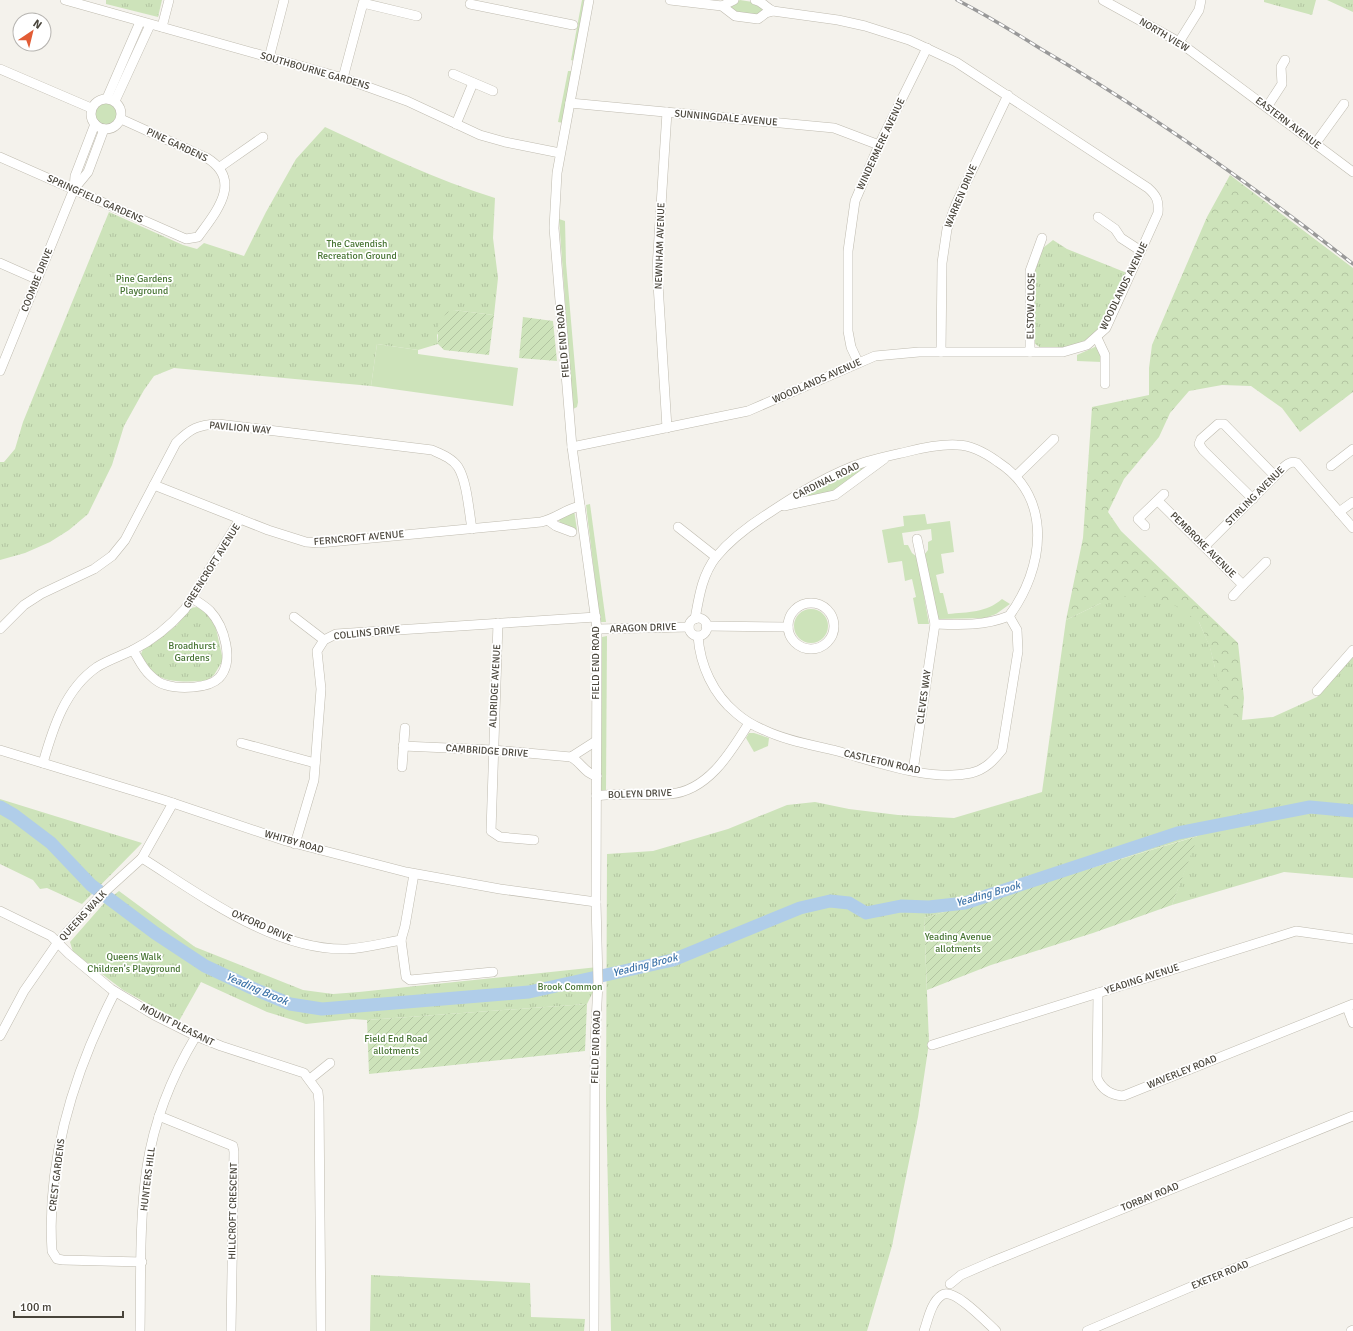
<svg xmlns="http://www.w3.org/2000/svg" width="1353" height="1331" viewBox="0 0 1353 1331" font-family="Signika,sans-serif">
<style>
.grass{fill:#cde3ba}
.forest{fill:url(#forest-crowns)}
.park{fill:url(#park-tufts)}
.garden{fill:url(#garden-furrows)}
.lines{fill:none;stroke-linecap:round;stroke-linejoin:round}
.river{stroke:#b0cde9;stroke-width:13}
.minor-casing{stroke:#bfbbaf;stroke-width:10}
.minor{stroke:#fff;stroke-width:9}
.rail-casing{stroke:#999;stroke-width:3.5}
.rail{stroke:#fff;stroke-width:2;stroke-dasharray:6;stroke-linecap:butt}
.labels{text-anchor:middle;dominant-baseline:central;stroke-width:3.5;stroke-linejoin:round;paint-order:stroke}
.street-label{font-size:10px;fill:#48443a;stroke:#fff}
.park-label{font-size:10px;fill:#477433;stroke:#fff}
.water-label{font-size:11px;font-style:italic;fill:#3e74a9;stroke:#fff}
</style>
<defs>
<pattern id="forest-crowns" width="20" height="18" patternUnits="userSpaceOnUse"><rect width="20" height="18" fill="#cde3ba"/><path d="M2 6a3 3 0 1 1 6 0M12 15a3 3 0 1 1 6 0" fill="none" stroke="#b2c4a1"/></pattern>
<pattern id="park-tufts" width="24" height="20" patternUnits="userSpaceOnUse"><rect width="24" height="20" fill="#cde3ba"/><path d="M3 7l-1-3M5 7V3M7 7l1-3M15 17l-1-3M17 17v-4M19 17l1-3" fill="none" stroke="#b2c4a1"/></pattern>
<pattern id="garden-furrows" width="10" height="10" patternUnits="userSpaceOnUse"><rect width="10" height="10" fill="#cde3ba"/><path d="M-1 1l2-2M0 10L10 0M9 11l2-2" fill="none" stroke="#b2c4a1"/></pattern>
</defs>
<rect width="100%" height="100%" fill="#f4f2ec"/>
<g class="grass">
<path d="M582,0H584L574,61L571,60Z"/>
<path d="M740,0L759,3L762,6V14L758,17L738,14L730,8L731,5Z"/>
<path d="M568,71H572L563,123L558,122Z"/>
<circle cx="106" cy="114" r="12"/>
<path d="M559,219L565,221L566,263L578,402L577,407L573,409Z"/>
<path d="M377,344L418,350V354L518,368L513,406L371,386Z"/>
<path d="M1097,346L1101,351L1102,362L1077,361V355Z"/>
<path d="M871,464L836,491L800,500L799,496L823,483Z"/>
<path d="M590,504L606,622H600L586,505Z"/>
<path d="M574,510L577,530L561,524L558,519Z"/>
<path d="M925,514L927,524L950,521L954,552L941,554L944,573L936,575L940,593H943L948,614C968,612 986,613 1002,599L1010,604L996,614L985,618L939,619L937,617L924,555L928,550V542L932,540L931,529L902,533L904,545H908L912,553L917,557L929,624H918L913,598L916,597L912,579L905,581L902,561L888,563L882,530L904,526L903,516Z"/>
<circle cx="811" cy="626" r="17"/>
<path d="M607,636L606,791H601L602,637Z"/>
<path d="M749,733H754L769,738L768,746L754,752L746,738Z"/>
</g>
<path class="forest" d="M1230,175L1353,268V392L1300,432L1282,408L1251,386L1222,385L1189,391L1170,413L1159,437L1124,479L1108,512L1121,531L1238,643L1244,698L1242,720L1163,749L1215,668L1210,648L1199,622L1101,603L1066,620L1083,538L1092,407L1149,395V368L1152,345L1207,217Z"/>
<g class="park">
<path d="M106,0H162L158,17L106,4Z"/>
<path d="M1264,0H1316L1312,15L1264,2Z"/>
<path d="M1327,0H1353V12Z"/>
<path d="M325,127C381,153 436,180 495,198L493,238L498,278L494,315L454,310L437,335L438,344L418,350L377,344L371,386L174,368L154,376L144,390L124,426L112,465L88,514L69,530L50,542L25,553L0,560V462H4L15,449L23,422L109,212L183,245L197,249L204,243L244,256L266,212L296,159Z"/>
<path d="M1053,240L1067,249L1127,273C1114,302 1104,340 1068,347C1060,349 1050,348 1041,348L1034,343C1034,322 1028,263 1043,248C1046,245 1050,243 1053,240Z"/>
<path d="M1121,597H1149L1176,606L1199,622L1210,647L1225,709L1242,720L1273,717L1317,697L1353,656V878L1284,872L1172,905L1197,836L924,918L929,1043L918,1117L892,1246L867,1331H611L606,1100L607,854L653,851L728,829L787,805L815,802L849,809L898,815L954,818L1042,792L1066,620L1101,603Z"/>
<path d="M197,607L207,613L215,624L223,660L214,675L206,681C179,682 151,685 141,654L143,649L154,643L177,625L190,608Z"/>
<path d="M0,799L142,843L82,904L47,888L40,889L33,880L0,864Z"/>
<path d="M119,891L195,947L303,990L333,994L359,992L598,967V982L587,1004L367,1020L352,1019L306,1024L267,1012L201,982L179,1021L123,990L73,952L70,942L106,901Z"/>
<path d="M371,1275L530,1283L531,1317L585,1319L584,1331H370Z"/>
</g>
<g class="garden">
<path d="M454,310L494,315L489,355L444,350L438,344V326L447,312Z"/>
<path d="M523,317L553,321L557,361L519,358Z"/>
<path d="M1198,836L1172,905L1093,933L991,965L927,990L924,918Z"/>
<path d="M587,1004L585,1051L369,1074L367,1020Z"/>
</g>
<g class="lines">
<path class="river" d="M0,807L14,815L51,843L91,885L155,933L205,966L252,988L290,1004L322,1009L529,992L673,960L800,908L830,901L849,903L866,913L901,906L929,907L965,903L1178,833L1310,807L1353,811"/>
<g class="minor-casing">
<g id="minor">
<path d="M65,0L343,78L407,101L480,135L505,142L560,153"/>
<path d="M589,0L557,173L554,228L572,447L597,629L596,902L598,982L595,1045L594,1331"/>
<path d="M670,0L722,6L735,16L758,19L766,13L773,11"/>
<path d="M1103,0L1179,42L1353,172"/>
<path d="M470,4L573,25"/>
<path d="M722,6L734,0"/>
<path d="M162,27L169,0"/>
<path d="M1179,42L1199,10L1201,0"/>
<path d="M269,58L284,0"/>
<path d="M0,69L91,108"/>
<path d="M453,74L493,91"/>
<path d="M343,78L363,3L417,16"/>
<path d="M107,98L140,22"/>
<circle cx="106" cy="114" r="15"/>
<path d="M115,101L150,25"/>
<path d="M570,103L834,128L879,145"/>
<path d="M1267,107L1282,84L1281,67L1285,60"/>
<path d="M667,112L657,268L667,428"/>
<path d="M456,124L473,83"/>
<path d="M1315,144L1344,104"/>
<path d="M0,157L186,239L198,237C215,213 244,181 207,158L121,119"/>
<path d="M220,167L263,137"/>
<path d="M74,189L88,172L104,129"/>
<path d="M1098,217L1115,229L1121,238L1141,251"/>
<path d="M0,263L36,279"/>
<path d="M1097,338L1105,355V384"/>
<path d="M941,352L942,263L947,229L956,204L1008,95"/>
<path d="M1030,352V271L1042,238"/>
<path d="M858,362L851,347L848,331V251L855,201L879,145L927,48"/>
<path d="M0,371L74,189L75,176L95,124"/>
<path d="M572,447L748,411L875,356L919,352H1063L1087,345L1106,328L1158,213C1159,201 1157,196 1148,188L956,62L909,40L865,26L838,20L773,11C766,8 762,1 755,0"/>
<path d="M1331,466L1353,449"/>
<path d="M1016,476L1054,439"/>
<path d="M154,485L268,530L306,542L319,543L541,522C555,519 566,509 580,506"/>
<path d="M1253,499L1203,450L1199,444L1201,439L1218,424H1224L1275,476"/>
<path d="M1158,501L1243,585L1266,562"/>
<path d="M784,506L835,495L884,459"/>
<path d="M1339,512L1353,502"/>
<path d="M549,521L556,526L572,532"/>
<path d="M1145,526L1138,519L1164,494"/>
<path d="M678,527L716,557"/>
<path d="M917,539L935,624C961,625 984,626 1009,616"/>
<path d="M1205,546L1278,473C1284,467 1289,460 1297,463L1353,528"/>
<path d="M1233,596L1243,585"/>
<circle cx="811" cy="626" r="23"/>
<path d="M294,617L324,640"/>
<circle cx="698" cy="627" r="9"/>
<path d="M695,619C699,597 702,575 716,557C731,539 750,525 769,513C799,493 831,473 865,462C879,458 893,455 906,452C922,448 940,444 957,445C971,445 987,454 998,462C1054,498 1044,569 1009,616"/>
<path d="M498,623L491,831L500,837L534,840"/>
<path d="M706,626L788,627"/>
<path d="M0,629L24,605L41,594L94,569L112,556L125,540L176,443C191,428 198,425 218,424L432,450C441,454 452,458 458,467C467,481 469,512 472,529"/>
<path d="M597,629L689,627"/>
<path d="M698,636C700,665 713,694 736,713C744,720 754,726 764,730C787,741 813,745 837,751C877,762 930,782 971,773C985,770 994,760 1002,750L1018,651L1017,630L1009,616"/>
<path d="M133,650C138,658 143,669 150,675C154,679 161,684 166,685C179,689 208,689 219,678C235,661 224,626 210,611C205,606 198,602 192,598"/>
<path d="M1317,691L1353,650"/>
<path d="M241,743L315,763"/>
<path d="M403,746L493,750L571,757L596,741"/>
<path d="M0,750L164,800L286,841L406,872L500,889L596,902"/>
<path d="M571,757C581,762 585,774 597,776"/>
<path d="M43,763C53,728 65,689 97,667C108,660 121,656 133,650C153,640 170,626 185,609L240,519"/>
<path d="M402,767L405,728"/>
<path d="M913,771L935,624"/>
<path d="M596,796C621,792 646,796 670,794C708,791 731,752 749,723"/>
<path d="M295,844L314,780L321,689L317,651L324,640L336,634L596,617"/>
<path d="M142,858C201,895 274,951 347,949C365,948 384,943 401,940L405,926L414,874"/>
<path d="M0,911L51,936L69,954L111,989L154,1015L196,1036L221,1046L304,1073L318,1092L319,1102L321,1331"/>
<path d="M401,940L406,977L410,980L493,972"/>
<path d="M115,992C74,1072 46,1160 52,1251L57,1259L63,1260L142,1262"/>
<path d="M1098,993L1097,1078C1102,1090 1111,1095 1123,1096L1353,1004"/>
<path d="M1347,1007L1353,1023"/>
<path d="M0,1036L24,991L58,942L99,897L142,858L173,803"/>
<path d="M932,1045L1296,931L1353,939"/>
<path d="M310,1079L330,1063"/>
<path d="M159,1116L233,1146L234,1152L231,1331"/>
<path d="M950,1284L961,1275L991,1262L1353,1116"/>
<path d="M140,1331C141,1277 139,1221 147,1167C154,1121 172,1076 196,1036"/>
<path d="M924,1331C928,1320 931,1302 942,1295C954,1287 986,1322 996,1331"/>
<path d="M1087,1331L1228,1271L1353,1222"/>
<path d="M1351,1331L1353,1330"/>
</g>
</g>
<use href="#minor" class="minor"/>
<g class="rail-casing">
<path id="rail" d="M957,0C986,15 1014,32 1041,49C1150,113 1254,186 1353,264"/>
</g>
<use href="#rail" class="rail"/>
</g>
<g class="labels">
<g class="street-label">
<text transform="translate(1164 35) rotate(31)">NORTH VIEW</text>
<text transform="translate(315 71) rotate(16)">SOUTHBOURNE GARDENS</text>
<text transform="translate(726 118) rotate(5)">SUNNINGDALE AVENUE</text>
<text transform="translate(1288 123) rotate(37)">EASTERN AVENUE</text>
<text transform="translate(881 144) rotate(-65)">WINDERMERE AVENUE</text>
<text transform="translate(177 145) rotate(25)">PINE GARDENS</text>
<text transform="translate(961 196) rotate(-67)">WARREN DRIVE</text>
<text transform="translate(95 199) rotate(24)">SPRINGFIELD GARDENS</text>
<text transform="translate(660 246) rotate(-88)">NEWNHAM AVENUE</text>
<text transform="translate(37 280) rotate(-68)">COOMBE DRIVE</text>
<text transform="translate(1124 286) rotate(-64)">WOODLANDS AVENUE</text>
<text transform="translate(1031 306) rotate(-89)">ELSTOW CLOSE</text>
<text transform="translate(563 341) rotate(-95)">FIELD END ROAD</text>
<text transform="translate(817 381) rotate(-24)">WOODLANDS AVENUE</text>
<text transform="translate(240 428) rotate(5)">PAVILION WAY</text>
<text transform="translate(826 481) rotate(-26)">CARDINAL ROAD</text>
<text transform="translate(1255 496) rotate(-45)">STIRLING AVENUE</text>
<text transform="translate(359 538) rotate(-5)">FERNCROFT AVENUE</text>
<text transform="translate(1203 545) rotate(45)">PEMBROKE AVENUE</text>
<text transform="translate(212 566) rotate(-58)">GREENCROFT AVENUE</text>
<text transform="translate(643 628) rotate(-2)">ARAGON DRIVE</text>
<text transform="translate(367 633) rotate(-6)">COLLINS DRIVE</text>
<text transform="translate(596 663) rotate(-90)">FIELD END ROAD</text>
<text transform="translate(495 686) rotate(-87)">ALDRIDGE AVENUE</text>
<text transform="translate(924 697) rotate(-82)">CLEVES WAY</text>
<text transform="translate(487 751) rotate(4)">CAMBRIDGE DRIVE</text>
<text transform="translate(882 762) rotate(13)">CASTLETON ROAD</text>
<text transform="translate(640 794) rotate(-2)">BOLEYN DRIVE</text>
<text transform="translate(294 842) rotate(16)">WHITBY ROAD</text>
<text transform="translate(83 916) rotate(-47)">QUEENS WALK</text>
<text transform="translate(262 926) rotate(24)">OXFORD DRIVE</text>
<text transform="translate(1142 979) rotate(-18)">YEADING AVENUE</text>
<text transform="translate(177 1025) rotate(27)">MOUNT PLEASANT</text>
<text transform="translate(596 1047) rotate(-88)">FIELD END ROAD</text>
<text transform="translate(1182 1072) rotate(-22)">WAVERLEY ROAD</text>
<text transform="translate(57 1175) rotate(-83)">CREST GARDENS</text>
<text transform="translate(148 1179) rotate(-83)">HUNTERS HILL</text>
<text transform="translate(1150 1197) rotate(-22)">TORBAY ROAD</text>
<text transform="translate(233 1211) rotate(-89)">HILLCROFT CRESCENT</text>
<text transform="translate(1220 1275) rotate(-22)">EXETER ROAD</text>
</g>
<g class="park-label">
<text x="357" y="244">The Cavendish<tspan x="357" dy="12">Recreation Ground</tspan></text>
<text x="144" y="279">Pine Gardens<tspan x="144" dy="12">Playground</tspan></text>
<text x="192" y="646">Broadhurst<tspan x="192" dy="12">Gardens</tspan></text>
<text x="958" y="937">Yeading Avenue<tspan x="958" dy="12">allotments</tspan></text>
<text x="134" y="957">Queens Walk<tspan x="134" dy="12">Children's Playground</tspan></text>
<text x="570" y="987">Brook Common</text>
<text x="396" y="1039">Field End Road<tspan x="396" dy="12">allotments</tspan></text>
</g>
<g class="water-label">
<text transform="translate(988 894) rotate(-16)">Yeading Brook</text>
<text transform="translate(645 965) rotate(-14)">Yeading Brook</text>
<text transform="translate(257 989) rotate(23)">Yeading Brook</text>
</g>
</g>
<g transform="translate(32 32) rotate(35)"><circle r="19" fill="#ffffff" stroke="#b6b4b0"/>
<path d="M0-3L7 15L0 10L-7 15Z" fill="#e25c35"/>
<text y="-6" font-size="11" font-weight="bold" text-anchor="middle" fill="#48443a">N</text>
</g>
<path d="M14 1311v6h109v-6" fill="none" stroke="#48443a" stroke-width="2"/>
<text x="20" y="1311" font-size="12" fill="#48443a" stroke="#ffffff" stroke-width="3" paint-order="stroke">100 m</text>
</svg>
